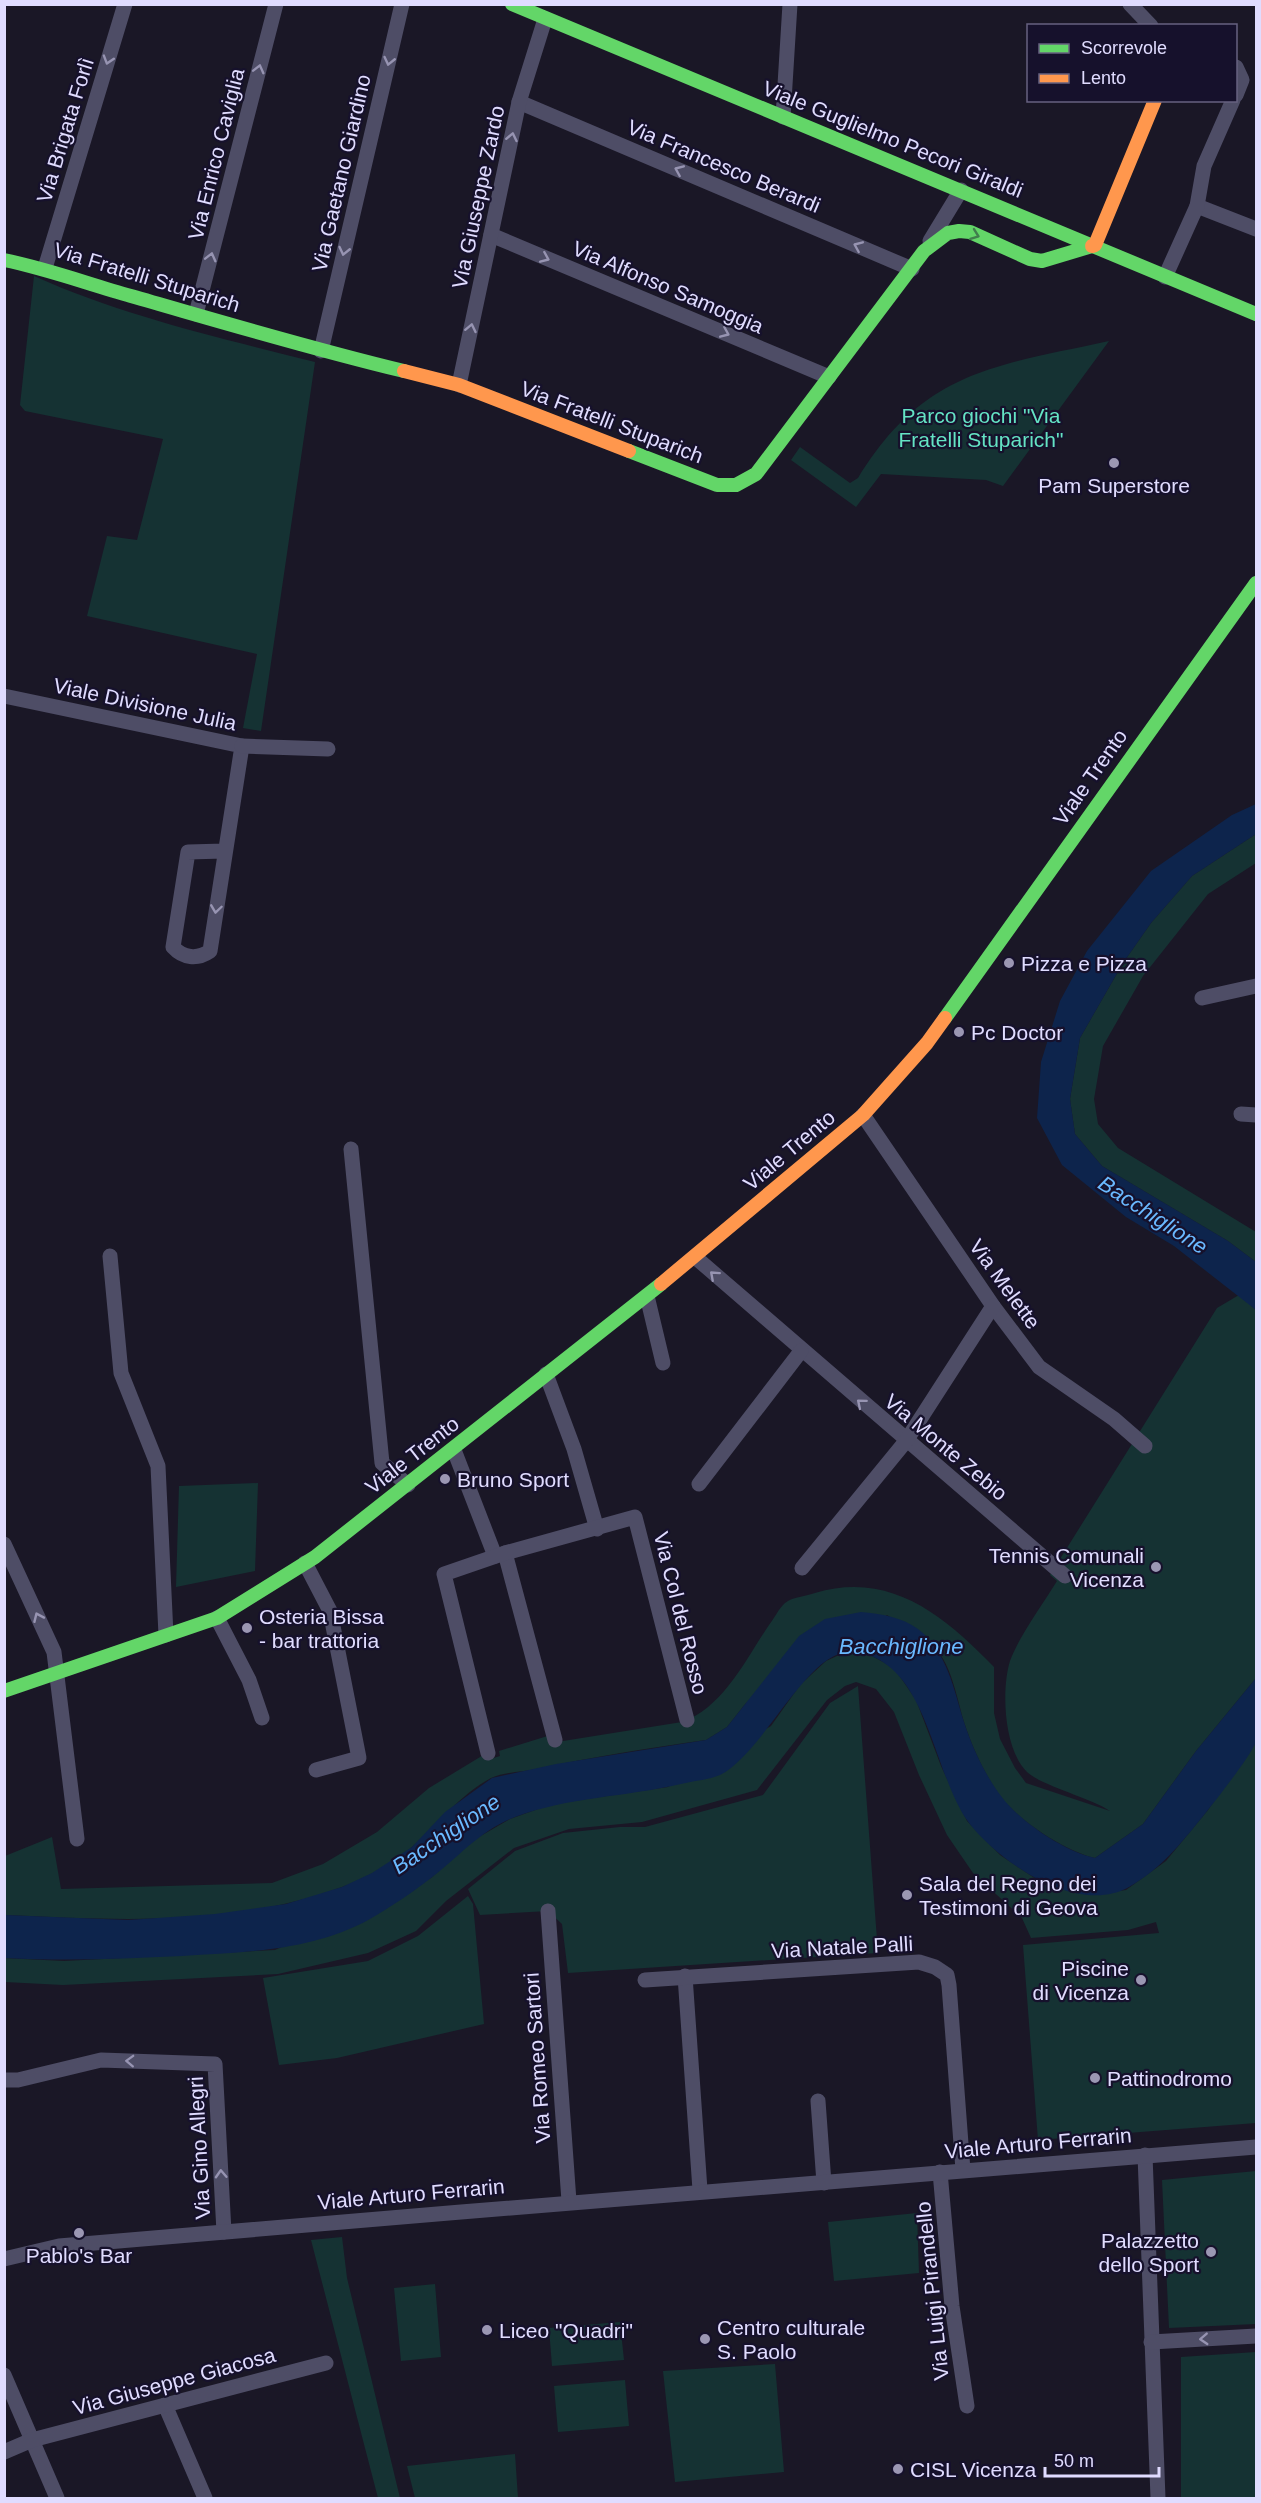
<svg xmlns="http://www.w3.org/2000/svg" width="1261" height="2503" viewBox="0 0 1261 2503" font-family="Arial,sans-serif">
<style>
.green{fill:#153233}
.water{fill:#0d244c}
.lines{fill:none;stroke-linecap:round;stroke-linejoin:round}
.street{stroke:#4e4d66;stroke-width:15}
.fast{stroke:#63d668;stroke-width:14}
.slow{stroke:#ff974d;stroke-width:14}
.oneway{stroke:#9794b2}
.oneway2{stroke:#407d4d}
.poi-dot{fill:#9b97b3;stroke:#16112c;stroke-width:2}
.labels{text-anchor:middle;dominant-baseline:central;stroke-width:4.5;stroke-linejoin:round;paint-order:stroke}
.street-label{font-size:21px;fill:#e0dcff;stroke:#16112c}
.park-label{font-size:21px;fill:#64e3c4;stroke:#16112c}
.poi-label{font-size:21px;fill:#e0dcff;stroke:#16112c;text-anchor:start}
.water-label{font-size:22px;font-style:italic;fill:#6ab9ff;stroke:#16112c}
</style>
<rect width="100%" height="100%" fill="#1a1726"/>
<g class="green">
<path d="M34,276C123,316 220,338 315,362L261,731L243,728L257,654L87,616L107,536L137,540L163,439L25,411L20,405Z"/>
<path d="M1109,341L1003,486L986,480L881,474L856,507L791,460L800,447L850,483L858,478C924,370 995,366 1109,341Z"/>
<path d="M1256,834V863L1208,894L1143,976L1103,1046L1094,1099L1098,1124L1118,1148L1256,1232V1262L1228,1241L1102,1166L1075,1134L1070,1099L1080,1038L1123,963L1151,923L1192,876Z"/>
<path d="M1239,1295L1256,1310V1678L1196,1751L1143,1824L1095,1858C1065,1851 1019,1821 1000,1796C985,1775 972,1747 964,1722C958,1702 952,1669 939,1653C928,1640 902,1625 887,1615L746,1703L727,1727L706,1740C649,1748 592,1757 536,1769C522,1772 504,1772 491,1778C460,1794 438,1825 412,1847C393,1864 366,1878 342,1887C234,1927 117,1920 5,1915V1856L52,1837L61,1889L272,1883L323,1864L377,1832L429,1788L485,1754L487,1760L500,1756L499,1751L554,1734L557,1742L682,1722C723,1708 746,1659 769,1625C774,1619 779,1608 785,1603C792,1597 807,1596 815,1593C890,1570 945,1616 994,1667V1713L1000,1739L1015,1768L1026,1783L1110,1811C1091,1798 1042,1786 1027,1772C1004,1750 1001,1690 1010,1661C1018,1638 1043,1604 1057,1581L1050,1575L1217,1308Z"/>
<path d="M258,1483L255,1571L176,1587L179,1486Z"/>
<path d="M848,1651L872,1656L894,1668L916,1700L941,1766L967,1821L1000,1855L1045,1885L1089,1895L1126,1890L1166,1861L1208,1810L1256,1741V2123L1038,2140L1023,1945L1159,1933L1156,1922L1128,1930L1031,1938L1022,1918L973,1873L947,1835L919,1775L894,1712L876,1689L856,1682L845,1686L827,1700L757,1790L642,1822L569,1829L514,1848L446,1901L416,1931L368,1953L278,1974L63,1985L5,1982L4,1958L64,1961L275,1950L431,1878L472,1841L510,1819L552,1804L668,1787L771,1726L800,1685L826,1661Z"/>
<path d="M858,1686L878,1953L568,1973L562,1924L548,1911L480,1915L468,1889L515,1851L563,1833L620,1827H645L763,1795L830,1703Z"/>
<path d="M468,1896L473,1904L484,2024L337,2058L279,2065L263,1978L368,1961L418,1936Z"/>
<path d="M1256,2171V2324L1169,2328L1162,2180Z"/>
<path d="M917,2213L919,2273L834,2281L828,2222Z"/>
<path d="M342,2237L347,2278L400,2498H378L311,2240Z"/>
<path d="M435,2284L441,2357L401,2361L394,2288Z"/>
<path d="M620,2322L624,2360L552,2366L549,2328Z"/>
<path d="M1256,2352V2498H1181V2357Z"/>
<path d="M775,2364L784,2472L675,2482L663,2371Z"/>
<path d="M625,2380L629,2426L558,2432L554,2386Z"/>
<path d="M515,2454L518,2498H415L407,2466Z"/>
</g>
<g class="water">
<path d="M1256,804V834L1192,876L1151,923L1123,963L1080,1038L1070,1099L1075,1134L1102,1166L1228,1241L1256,1262V1310L1174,1246L1126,1217L1062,1165L1037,1118L1041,1062L1060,1001L1087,951L1151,871L1232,815Z"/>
<path d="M861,1612C881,1614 902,1617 918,1629C947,1651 954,1690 964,1722C972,1747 985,1775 1001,1796C1019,1821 1065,1852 1095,1858L1143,1824L1196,1751L1256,1678C1257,1694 1261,1729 1256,1742C1250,1757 1215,1801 1204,1815C1182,1842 1161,1869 1129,1887C1078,1916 1000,1863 969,1823C932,1774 928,1657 852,1652C808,1648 764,1753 720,1775C708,1780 693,1781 681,1784C625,1797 568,1797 515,1817C480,1830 459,1857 431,1878C412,1893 390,1907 370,1919C312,1951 247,1952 182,1956C122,1959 64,1961 5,1958V1915L128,1920L215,1914L286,1904L342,1887L372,1873L412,1847L445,1812L492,1778L556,1764L706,1740L727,1727L799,1636L825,1619Z"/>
</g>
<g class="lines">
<g class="street">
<path d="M1130,4L1151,26"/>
<path d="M1236,67L1242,80L1236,95"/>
<path d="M519,102L912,269"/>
<path d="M783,117L790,4"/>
<path d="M1197,206L1256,229"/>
<path d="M491,235L829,377"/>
<path d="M930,241L961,190"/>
<path d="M45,268L125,4"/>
<path d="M1165,277L1197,206L1204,166L1233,100"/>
<path d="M196,314L276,4"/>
<path d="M321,351L402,4"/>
<path d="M459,385L519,102L545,19"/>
<path d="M4,696L242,746L210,951C197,960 183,958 173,947L188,852L224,851"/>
<path d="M242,746L328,749"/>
<path d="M1202,998L1256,986"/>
<path d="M1241,1114L1256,1115"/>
<path d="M863,1115L993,1306L1039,1367L1114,1419L1145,1446"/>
<path d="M351,1149L382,1463L408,1485"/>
<path d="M110,1256L121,1373L158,1466L166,1635"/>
<path d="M695,1257L1065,1576"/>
<path d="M647,1296L663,1363"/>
<path d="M546,1374L574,1449L597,1529"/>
<path d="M454,1450L495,1556"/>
<path d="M699,1484L801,1351"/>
<path d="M4,1544L54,1652L77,1839"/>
<path d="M505,1553L555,1740"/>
<path d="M305,1563L330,1611L359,1758L316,1770"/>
<path d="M802,1568L906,1441L993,1306"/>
<path d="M217,1618L249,1680L262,1718"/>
<path d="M488,1753L444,1574L505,1553L635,1517L687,1720"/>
<path d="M548,1911L569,2201"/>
<path d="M685,1976L700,2190"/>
<path d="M645,1980L919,1962L935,1967L947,1975L949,1985L963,2170"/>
<path d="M4,2080H18L101,2060L215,2064L224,2232"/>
<path d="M818,2101L824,2183"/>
<path d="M1145,2155L1158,2498"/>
<path d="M940,2172L952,2306L967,2406"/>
<path d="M4,2259L59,2246C458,2213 857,2177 1256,2147"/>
<path d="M1151,2342L1256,2336"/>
<path d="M4,2375L57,2498"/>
<path d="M165,2405L205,2498"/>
<path d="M4,2452L32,2440L326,2363"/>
</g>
<g class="fast">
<path d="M512,4L1256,314"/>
<path d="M4,260C48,269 88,284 131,296C222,322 312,349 404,371"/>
<path d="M629,451L717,485H736L756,474L924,251L948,233L959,231L970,232L1030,259L1042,261L1092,246"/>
<path d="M945,1018L1256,583"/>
<path d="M4,1691L217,1618L315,1557L661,1284"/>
</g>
<g class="slow">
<path d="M1092,246L1095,245L1155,100"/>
<path d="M404,371L459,385L629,451"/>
<path d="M661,1284L863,1115L927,1043L945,1018"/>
</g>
</g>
<defs><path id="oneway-chevron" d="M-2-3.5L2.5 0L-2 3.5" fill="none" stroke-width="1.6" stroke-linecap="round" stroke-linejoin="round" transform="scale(1.5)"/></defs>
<g class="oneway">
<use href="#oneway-chevron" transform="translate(108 60) rotate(107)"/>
<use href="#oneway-chevron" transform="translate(389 61) rotate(103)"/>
<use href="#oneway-chevron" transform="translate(259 69) rotate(-76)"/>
<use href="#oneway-chevron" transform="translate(512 137) rotate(-78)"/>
<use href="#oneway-chevron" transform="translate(679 170) rotate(-157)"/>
<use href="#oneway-chevron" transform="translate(858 246) rotate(-157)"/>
<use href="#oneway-chevron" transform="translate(344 251) rotate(103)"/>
<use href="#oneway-chevron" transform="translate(211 257) rotate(-76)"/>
<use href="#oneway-chevron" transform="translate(545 258) rotate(23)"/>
<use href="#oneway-chevron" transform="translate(471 328) rotate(-78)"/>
<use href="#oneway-chevron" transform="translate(725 333) rotate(23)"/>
<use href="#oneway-chevron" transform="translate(216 909) rotate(98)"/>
<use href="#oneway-chevron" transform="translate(714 1275) rotate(-138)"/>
<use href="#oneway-chevron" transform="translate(861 1403) rotate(-140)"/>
<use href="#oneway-chevron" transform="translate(38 1617) rotate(-114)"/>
<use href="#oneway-chevron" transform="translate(130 2061) rotate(-178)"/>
<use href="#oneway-chevron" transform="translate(221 2174) rotate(-93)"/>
<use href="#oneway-chevron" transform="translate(1204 2339) rotate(177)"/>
</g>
<use class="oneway2" href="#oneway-chevron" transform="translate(975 235) rotate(20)"/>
<g class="poi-dot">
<circle cx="1114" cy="463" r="6"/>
<circle cx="1009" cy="963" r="6"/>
<circle cx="959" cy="1032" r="6"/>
<circle cx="445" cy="1479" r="6"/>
<circle cx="1156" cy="1567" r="6"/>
<circle cx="247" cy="1628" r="6"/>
<circle cx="907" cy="1895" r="6"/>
<circle cx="1141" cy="1980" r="6"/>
<circle cx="1095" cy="2078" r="6"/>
<circle cx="79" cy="2233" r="6"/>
<circle cx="1211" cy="2252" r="6"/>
<circle cx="487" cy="2330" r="6"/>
<circle cx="705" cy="2339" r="6"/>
<circle cx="898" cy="2469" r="6"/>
</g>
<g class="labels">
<g class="street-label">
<text transform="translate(65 130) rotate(-73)">Via Brigata Forlì</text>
<text transform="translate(893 139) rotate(22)">Viale Guglielmo Pecori Giraldi</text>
<text transform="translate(216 154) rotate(-76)">Via Enrico Caviglia</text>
<text transform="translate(724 166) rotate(23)">Via Francesco Berardi</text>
<text transform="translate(341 173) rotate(-77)">Via Gaetano Giardino</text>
<text transform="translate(478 197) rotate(-78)">Via Giuseppe Zardo</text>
<text transform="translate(147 277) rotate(17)">Via Fratelli Stuparich</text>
<text transform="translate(668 287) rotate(23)">Via Alfonso Samoggia</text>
<text transform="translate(612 422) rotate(21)">Via Fratelli Stuparich</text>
<text transform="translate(145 704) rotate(12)">Viale Divisione Julia</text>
<text transform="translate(1090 777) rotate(-55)">Viale Trento</text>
<text transform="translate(789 1150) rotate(-40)">Viale Trento</text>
<text transform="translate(1005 1284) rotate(54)">Via Melette</text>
<text transform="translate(946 1447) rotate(40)">Via Monte Zebio</text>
<text transform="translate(412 1455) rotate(-38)">Viale Trento</text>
<text transform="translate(681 1613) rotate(76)">Via Col del Rosso</text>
<text transform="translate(842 1947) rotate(-3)">Via Natale Palli</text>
<text transform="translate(537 2058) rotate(-94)">Via Romeo Sartori</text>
<text transform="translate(1038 2143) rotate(-5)">Viale Arturo Ferrarin</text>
<text transform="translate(199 2148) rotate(-93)">Via Gino Allegri</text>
<text transform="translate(411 2194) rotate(-5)">Viale Arturo Ferrarin</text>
<text transform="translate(932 2291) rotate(-96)">Via Luigi Pirandello</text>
<text transform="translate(174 2381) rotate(-15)">Via Giuseppe Giacosa</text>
</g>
<g class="park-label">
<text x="981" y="415">Parco giochi "Via<tspan x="981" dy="24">Fratelli Stuparich"</tspan></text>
</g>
<g class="poi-label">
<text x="1114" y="485" text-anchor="middle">Pam Superstore</text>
<text x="1021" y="963">Pizza e Pizza</text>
<text x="971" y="1032">Pc Doctor</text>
<text x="457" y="1479">Bruno Sport</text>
<text x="1144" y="1555" text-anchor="end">Tennis Comunali<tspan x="1144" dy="24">Vicenza</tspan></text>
<text x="259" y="1616">Osteria Bissa<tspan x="259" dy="24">- bar trattoria</tspan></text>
<text x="919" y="1883">Sala del Regno dei<tspan x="919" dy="24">Testimoni di Geova</tspan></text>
<text x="1129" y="1968" text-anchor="end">Piscine<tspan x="1129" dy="24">di Vicenza</tspan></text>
<text x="1107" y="2078">Pattinodromo</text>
<text x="1199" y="2240" text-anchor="end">Palazzetto<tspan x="1199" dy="24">dello Sport</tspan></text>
<text x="79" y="2255" text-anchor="middle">Pablo's Bar</text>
<text x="717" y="2327">Centro culturale<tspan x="717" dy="24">S. Paolo</tspan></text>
<text x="499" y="2330">Liceo "Quadri"</text>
<text x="910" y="2469">CISL Vicenza</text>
</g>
<g class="water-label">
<text transform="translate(1153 1215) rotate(33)">Bacchiglione</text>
<text x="901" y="1646">Bacchiglione</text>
<text transform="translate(446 1834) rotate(-34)">Bacchiglione</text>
</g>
</g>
<rect width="1261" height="2503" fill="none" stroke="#e0dcff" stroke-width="12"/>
<rect x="1027" y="24" width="210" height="78" fill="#16112c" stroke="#676280" stroke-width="1.5"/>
<rect x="1039" y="44" width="30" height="9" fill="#63d668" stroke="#676280" stroke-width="1.5"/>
<text x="1081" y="54" font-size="18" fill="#e0dcff">Scorrevole</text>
<rect x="1039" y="74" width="30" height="9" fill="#ff974d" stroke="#676280" stroke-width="1.5"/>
<text x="1081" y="84" font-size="18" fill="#e0dcff">Lento</text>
<path d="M1045 2467v9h114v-9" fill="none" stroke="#e0dcff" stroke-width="3"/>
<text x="1054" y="2467" font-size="18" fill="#e0dcff" stroke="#16112c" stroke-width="4.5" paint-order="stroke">50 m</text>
</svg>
